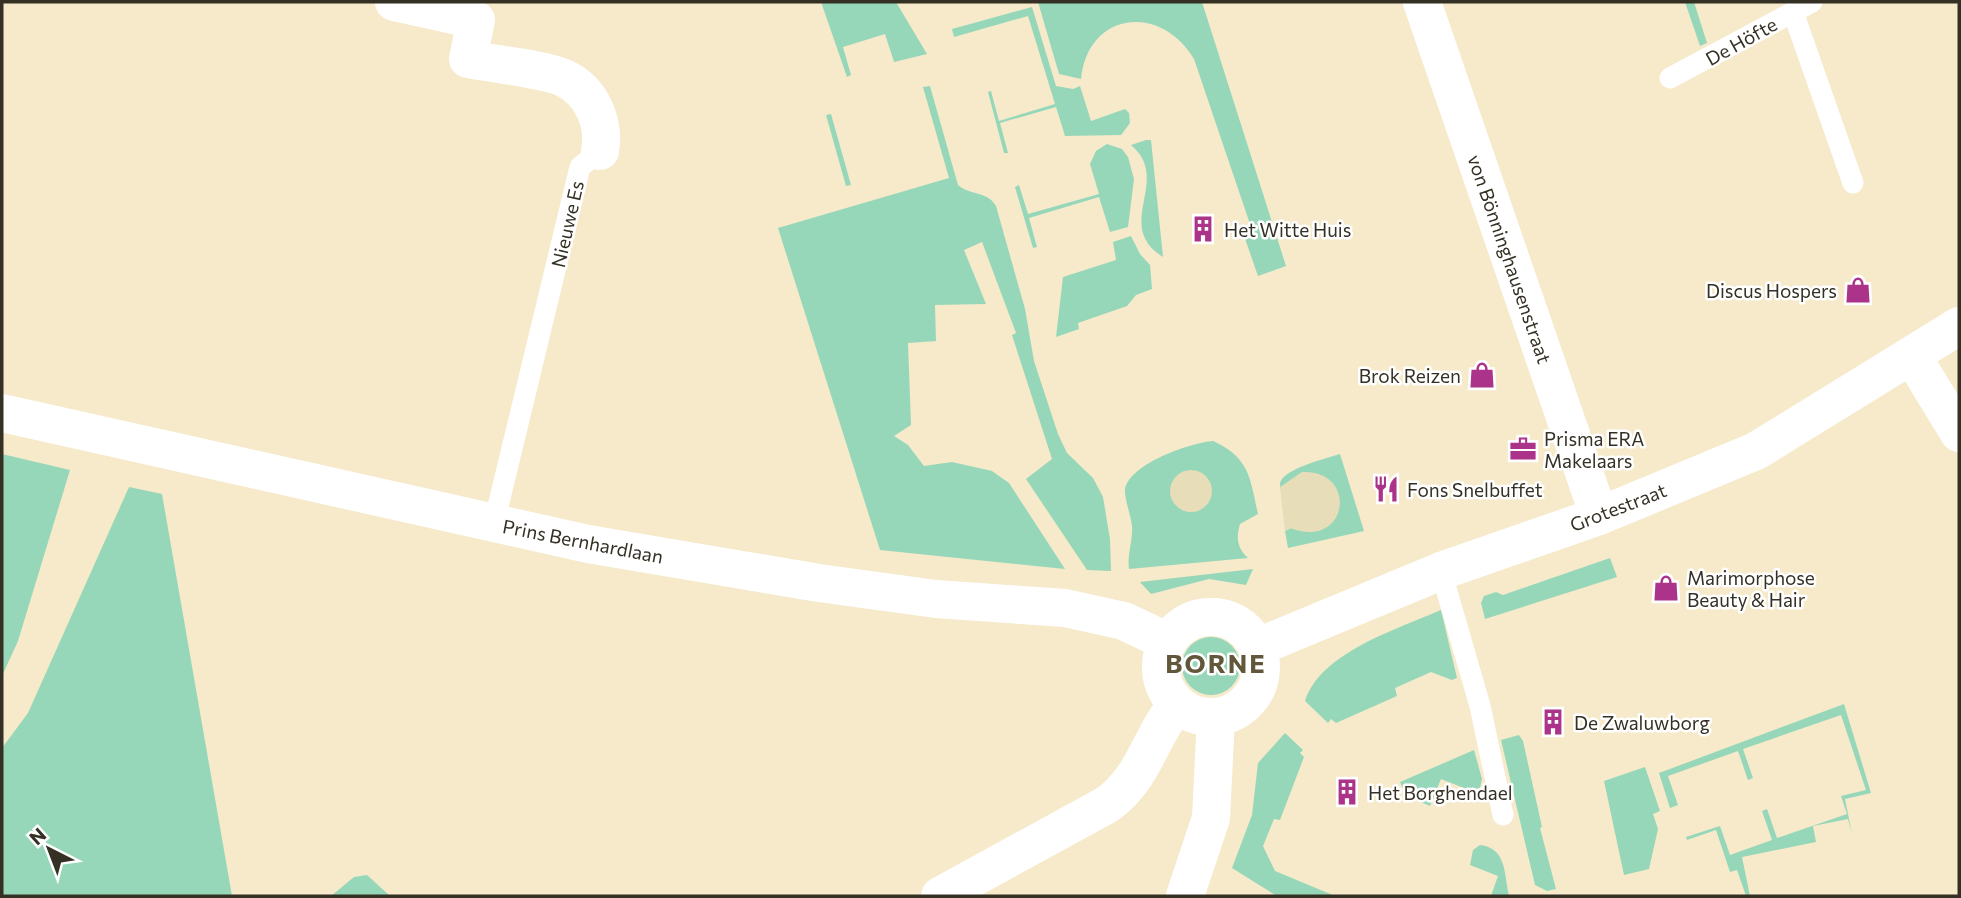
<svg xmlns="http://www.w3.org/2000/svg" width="1961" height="898" viewBox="0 0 1961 898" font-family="Commissioner,sans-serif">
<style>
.green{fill:#96d7b9}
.sand{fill:#e7ddb9}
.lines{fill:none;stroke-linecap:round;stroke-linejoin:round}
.lane{stroke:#fff;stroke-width:21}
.street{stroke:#fff;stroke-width:38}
.secondary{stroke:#fff;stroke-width:38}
.labels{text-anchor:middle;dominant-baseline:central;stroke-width:5;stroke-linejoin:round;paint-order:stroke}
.street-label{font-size:19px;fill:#343024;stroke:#fff}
.poi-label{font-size:19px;fill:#343024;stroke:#fff;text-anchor:start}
.district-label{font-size:26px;font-weight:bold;letter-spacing:2px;fill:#61573b;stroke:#fff}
</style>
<rect width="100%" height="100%" fill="#f6eacb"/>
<g class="green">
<path d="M821,2H896L927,54L894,62L885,34L843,47L851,75L847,77Z"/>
<path d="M1038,2H1202L1286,266L1258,276L1242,230L1251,227L1194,59C1161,3 1088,11 1081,79L1059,74Z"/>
<path d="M1685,2H1694L1707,43L1700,46Z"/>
<path d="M1032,7L1056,86L1073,89L1080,86L1091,121L1125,109L1129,113L1130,123L1121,135L1065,136L1056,107L1000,123L1008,153H1004L988,92L991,91L999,121L1055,104L1028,16L954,37L952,29Z"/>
<path d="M930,86L958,185C971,196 988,191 996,206L1025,309L1034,361L1058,434L1067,453L1093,478L1103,497L1110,539L1111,571L1087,570L1026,479L1052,459L1012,335L1016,333L982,242L964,250L986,304L935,305L936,341L908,343L911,425L894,436L908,445L924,466L952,462L992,471L1009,483L1065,569L880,550L778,228L949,178L923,87Z"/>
<path d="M831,114L851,185L846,186L826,115Z"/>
<path d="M1146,140H1151L1163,257C1112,225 1173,180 1131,145Z"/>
<path d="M1107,144L1122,149L1128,157L1134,179L1128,227L1110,232L1099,197L1029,218L1037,247L1033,248L1015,187L1019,185L1028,214L1099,194L1090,164L1096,151Z"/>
<path d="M1131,236L1140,254L1150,265L1152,289L1136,295L1127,306L1078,323L1079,329L1056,337L1063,277L1116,260L1113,242Z"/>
<path d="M1213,441C1250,458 1250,478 1258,514L1240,524C1236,538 1237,548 1248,558L1129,569C1127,554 1133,541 1132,526C1131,516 1124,497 1125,489C1131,463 1190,443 1213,441Z"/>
<path d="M2,454L70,470L18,641L2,676Z"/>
<path d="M1340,454L1364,531L1288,548L1285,531L1291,528C1289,515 1280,494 1280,484C1281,469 1328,458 1340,454Z"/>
<path d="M129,487L162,494L232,896H2V748L28,713Z"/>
<path d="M1610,558L1617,577L1485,619L1481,603L1484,596L1496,592L1503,595Z"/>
<path d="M1253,569L1246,585L1209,579L1151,594L1140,582Z"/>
<path d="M1441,610L1457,678L1452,680L1431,672L1395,688L1397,696L1336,723L1331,719L1328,723L1305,701C1321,652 1398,629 1441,610Z"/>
<circle cx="1211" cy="666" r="29"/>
<path d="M1844,704L1871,793L1845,799L1852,834L1848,819L1813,826L1816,842L1742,857L1750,896H1746L1737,870L1730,872L1716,830L1687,840L1686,837L1720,826L1730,855L1772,840L1762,811L1767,809L1777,838L1847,814L1841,796L1866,790L1841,715L1743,749L1753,778L1748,780L1738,751L1668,776L1678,805L1670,808L1659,773Z"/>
<path d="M1285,733L1303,750L1300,753L1304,757L1280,820L1274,819L1263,846L1275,871L1335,896H1277L1232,868L1252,815L1258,763Z"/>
<path d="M1519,735L1523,741L1542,827L1540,828L1556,889L1547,891L1535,885L1501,740Z"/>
<path d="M1474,750L1482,779L1480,788L1469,790L1441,779L1430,806L1414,799L1408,801L1400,782Z"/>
<path d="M1645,767L1660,811L1653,814L1658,829L1649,869L1624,875L1604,781Z"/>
<path d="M1480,845C1507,848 1504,874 1509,896H1491L1498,876L1470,865L1473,850Z"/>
<path d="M367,875L390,896H331L354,877Z"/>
</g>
<g class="sand">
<circle cx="1191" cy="491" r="21"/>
<path d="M1302,472C1359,469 1349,551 1290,528L1285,531L1280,487Z"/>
</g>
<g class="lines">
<g class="lane">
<path d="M1793,12L1853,183"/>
<path d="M1670,78L1812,2"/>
<path d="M494,523L580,167L600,151"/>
<path d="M1441,571L1480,706L1503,815"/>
</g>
<g class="street">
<path d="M394,2L476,20L468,59C492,64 545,69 564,78C592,91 605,123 600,151"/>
<path d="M1422,2L1599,516"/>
<path d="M1912,356L1959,433"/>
<path d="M940,896L1108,804C1146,775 1148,740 1177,704"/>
</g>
<g class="secondary">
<path d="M2,413L588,544L819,583L936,599L1065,608L1124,621L1168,642"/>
<circle cx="1211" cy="667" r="50"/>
<path d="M1258,647L1441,571L1599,516L1756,451L1959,326"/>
<path d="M1185,896L1211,818L1216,718"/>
</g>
</g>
<defs>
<g id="building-bare" transform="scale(2.1)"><path d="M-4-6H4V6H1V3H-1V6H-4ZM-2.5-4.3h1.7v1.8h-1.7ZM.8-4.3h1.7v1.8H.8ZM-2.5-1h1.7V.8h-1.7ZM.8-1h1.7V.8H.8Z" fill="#ab3389" stroke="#fff" stroke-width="2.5" paint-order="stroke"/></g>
<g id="shop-bare" transform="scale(2.1)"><path d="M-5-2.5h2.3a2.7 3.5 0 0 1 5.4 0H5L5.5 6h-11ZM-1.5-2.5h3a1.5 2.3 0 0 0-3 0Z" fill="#ab3389" stroke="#fff" stroke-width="2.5" paint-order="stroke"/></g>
<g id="office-bare" transform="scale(2.1)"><path d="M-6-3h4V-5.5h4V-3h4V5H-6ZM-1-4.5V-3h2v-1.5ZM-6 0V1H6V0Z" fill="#ab3389" stroke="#fff" stroke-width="2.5" paint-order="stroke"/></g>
<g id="restaurant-bare" transform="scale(2.1)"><path d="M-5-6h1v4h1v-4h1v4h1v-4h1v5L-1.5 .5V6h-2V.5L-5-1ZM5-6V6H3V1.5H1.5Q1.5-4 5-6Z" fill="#ab3389" stroke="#fff" stroke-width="2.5" paint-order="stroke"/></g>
</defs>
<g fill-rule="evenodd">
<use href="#building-bare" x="1203" y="229"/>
<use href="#shop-bare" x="1858" y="290"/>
<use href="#shop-bare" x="1482" y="375"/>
<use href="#office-bare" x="1523" y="449"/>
<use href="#restaurant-bare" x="1386" y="489"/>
<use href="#shop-bare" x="1666" y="588"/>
<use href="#building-bare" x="1553" y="722"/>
<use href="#building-bare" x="1347" y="792"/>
</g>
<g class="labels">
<g class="street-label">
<text transform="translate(1741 41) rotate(-29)">De Höfte</text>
<text transform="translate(567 224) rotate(-77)">Nieuwe Es</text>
<text transform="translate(1510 259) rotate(71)">von Bönninghausenstraat</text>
<text transform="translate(1618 507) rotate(-21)">Grotestraat</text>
<text transform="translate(583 541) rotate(11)">Prins Bernhardlaan</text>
</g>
<g class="poi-label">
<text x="1224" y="229">Het Witte Huis</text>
<text x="1837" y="290" text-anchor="end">Discus Hospers</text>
<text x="1461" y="375" text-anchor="end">Brok Reizen</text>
<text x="1544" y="438">Prisma ERA<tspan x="1544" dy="22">Makelaars</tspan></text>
<text x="1407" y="489">Fons Snelbuffet</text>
<text x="1687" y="577">Marimorphose<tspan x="1687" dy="22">Beauty &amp; Hair</tspan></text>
<text x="1574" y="722">De Zwaluwborg</text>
<text x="1368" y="792">Het Borghendael</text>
</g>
<g class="district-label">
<text x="1216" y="662">BORNE</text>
</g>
</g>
<rect width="1961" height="898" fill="none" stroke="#343024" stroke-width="7"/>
<g transform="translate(49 849) rotate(318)" stroke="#ffffff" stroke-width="5" paint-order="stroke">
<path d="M0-5L12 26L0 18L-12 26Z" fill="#343024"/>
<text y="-10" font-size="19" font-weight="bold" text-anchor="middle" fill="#343024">N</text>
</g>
</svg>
